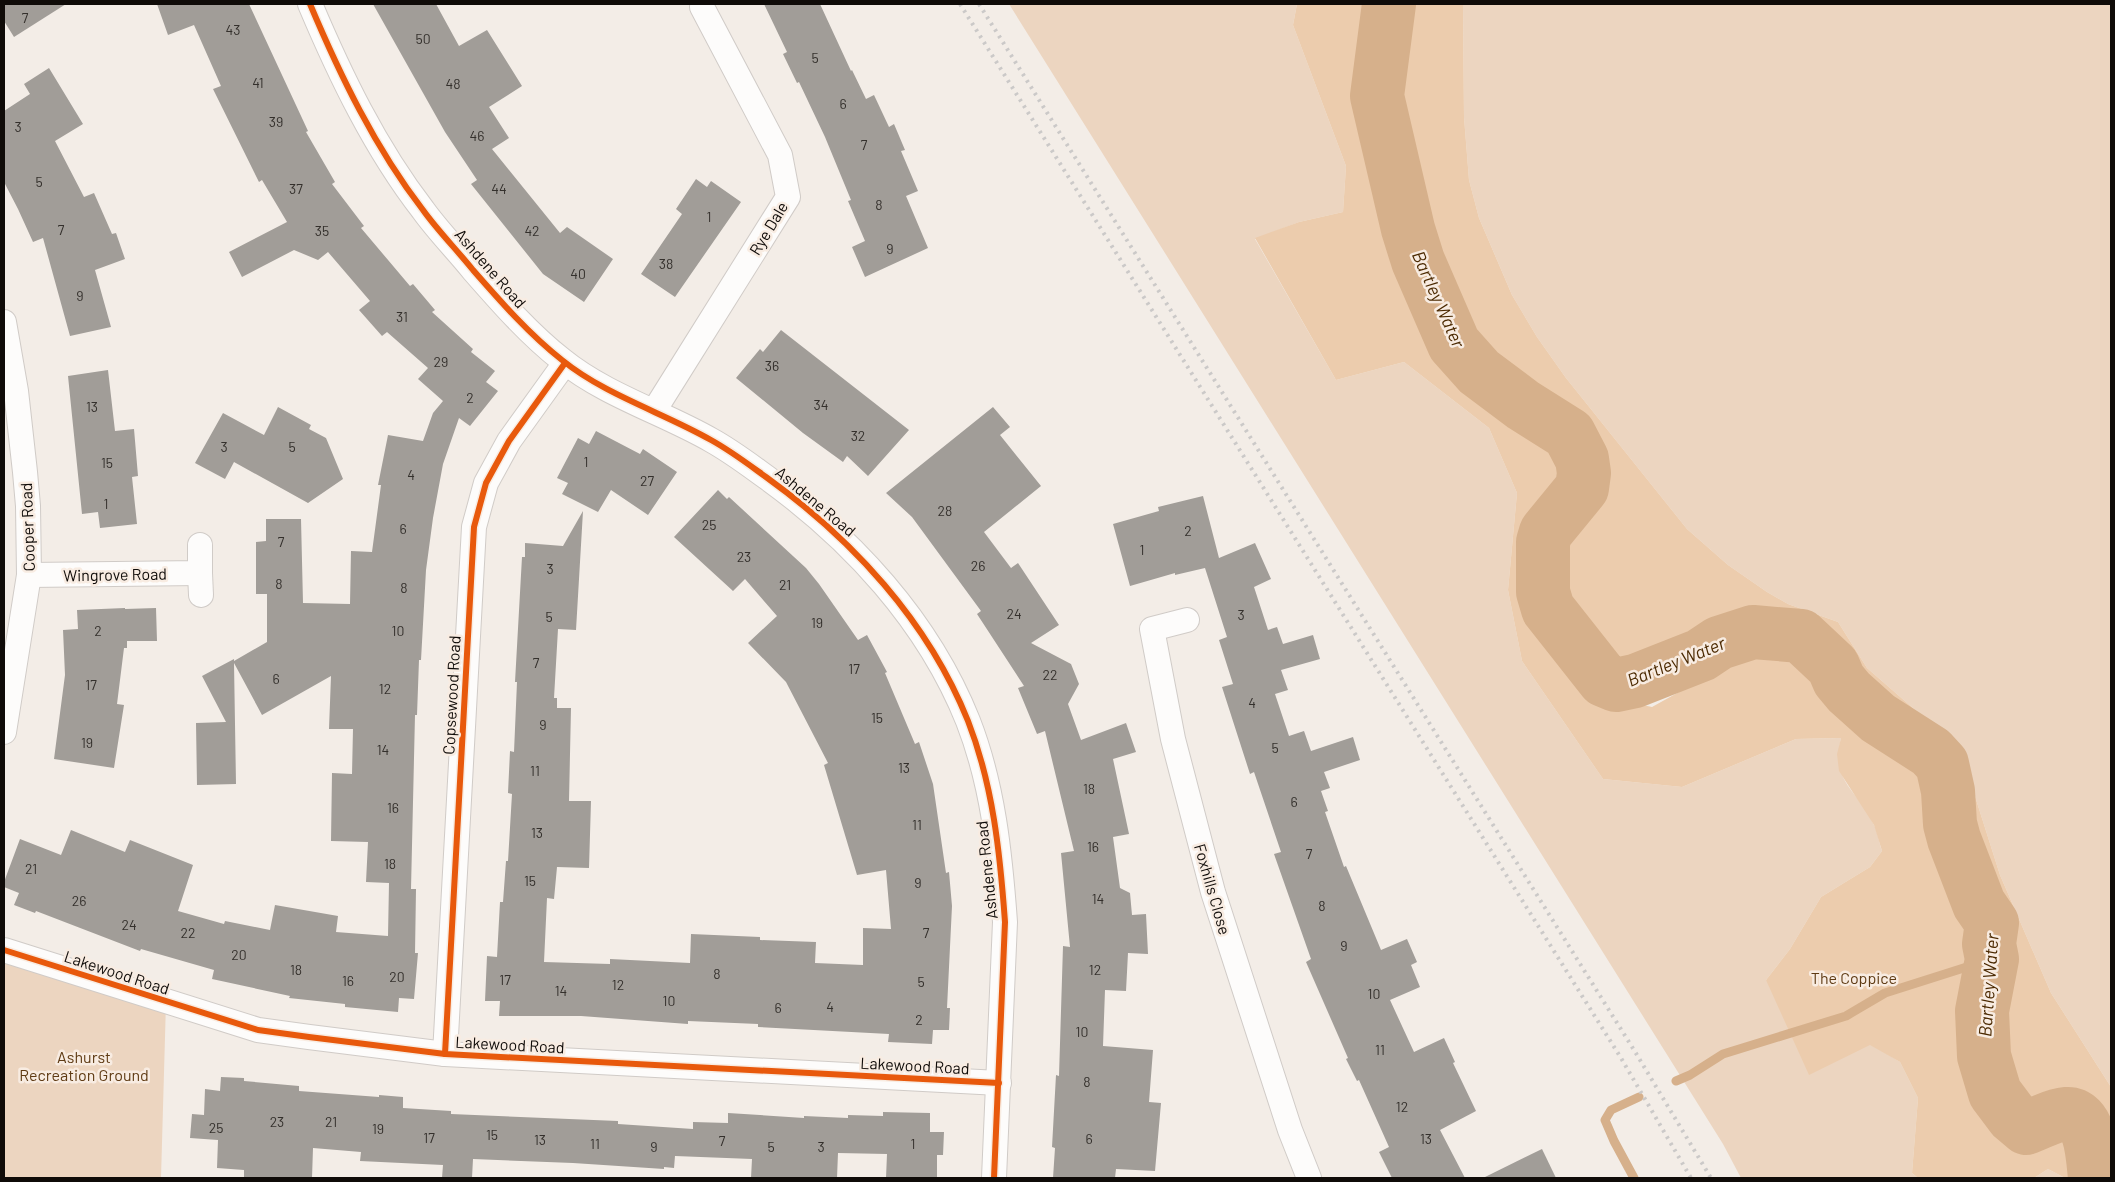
<svg xmlns="http://www.w3.org/2000/svg" width="2115" height="1182" viewBox="0 0 2115 1182" font-family="Barlow,sans-serif">
<style>
.green{fill:#ecd5c0}
.forest{fill:#ecccad;fill-rule:evenodd}
.lines{fill:none;stroke-linecap:round;stroke-linejoin:round}
.stream{stroke:#d6b08b;stroke-width:9}
.river{stroke:#d6b08b;stroke-width:54}
.building{fill:#a19d98}
.minor-casing{stroke:#d0cbc7;stroke-width:26}
.minor{stroke:#fdfcfb;stroke-width:24}
.rail{stroke:#cbc9c8;stroke-width:4;stroke-dasharray:2.5 5;stroke-linecap:butt}
.cycleway-casing{stroke:#f8ece2;stroke-width:9}
.cycleway{stroke:#e8590c;stroke-width:6}
.labels{text-anchor:middle;dominant-baseline:central;stroke-width:5;stroke-linejoin:round;paint-order:stroke}
.number-label{font-size:14px;fill:#34302c}
.street-label{font-size:16px;fill:#0f0b08;stroke:#f8ece2}
.park-label{font-size:16px;fill:#5f3b14;stroke:#f8ece2}
.water-label{font-size:18px;font-style:italic;fill:#4b2900;stroke:#f8ece2}
</style>
<rect width="100%" height="100%" fill="#f3ede7"/>
<g class="green">
<path d="M1009,4H1297L1293,25L1346,166L1343,212L1299,222L1255,239L1336,380L1404,362L1489,428L1517,493L1508,590L1522,661L1603,779L1682,787L1796,739L1841,738C1831,784 1857,788 1874,825C1878,833 1879,843 1882,851L1870,867L1821,897L1790,949L1766,980L1900,1062L1918,1098L1912,1173L1918,1178H1741L1723,1144Z"/>
<path d="M1463,4H2111V1087L2051,993L2000,875L1960,749L1867,668L1838,622L1788,604L1767,592L1728,565L1687,529L1566,378L1537,337L1512,295L1479,218L1469,180L1464,117Z"/>
<path d="M4,950L166,1002L161,1178H4Z"/>
<path d="M2048,1169L2065,1178H2034Z"/>
</g>
<path class="forest" d="M1297,4H1463L1464,117L1469,180L1479,218L1512,295L1537,337L1566,378L1687,529L1728,565L1767,592L1788,604L1838,622L1867,668L1960,749L2000,875L2051,993L2111,1087V1178H2065L2048,1169L2034,1178H1918L1912,1173L1918,1098L1900,1062L1870,1045L1809,1075L1766,980L1790,949L1821,897L1870,867L1882,851L1874,825L1839,771L1837,754L1841,738L1796,739L1682,787L1603,779L1522,661L1508,590L1517,493L1489,428L1404,362L1336,380L1255,238L1299,222L1343,212L1346,166L1293,25ZM1404,212L1428,283L1463,344L1486,369L1581,436L1591,446L1592,468L1560,525L1550,563L1560,604L1598,664L1617,673L1653,671L1740,623L1779,620L1845,644L1847,676L1851,686L1943,750L1952,773L1958,828L2003,938L2002,959L1984,958L1988,942L1985,928L1962,885L1952,848L1939,823V783L1934,766L1921,751L1859,714L1834,696L1815,667L1785,649L1760,647L1652,707L1624,701L1581,682L1546,641L1532,612L1534,544L1552,502L1567,481L1570,470L1562,451L1541,432L1431,345L1407,288L1391,215Z"/>
<g class="lines">
<g class="stream">
<path d="M1676,1081L1690,1075L1723,1054L1846,1016L1885,993L1992,959"/>
<path d="M1634,1178L1614,1141L1605,1120L1611,1110L1639,1097"/>
</g>
<path class="river" d="M1389,4L1377,96L1408,229L1418,261L1454,344L1479,372L1523,405L1569,434L1582,459L1584,473L1582,488L1546,532L1543,542V592L1548,609L1604,680L1616,685L1635,681L1701,655L1719,643L1753,632L1801,636L1833,666L1839,680L1849,692L1878,718L1931,752L1942,764L1948,791L1950,824L1954,839L1979,904L1992,923L1989,944L1992,959L1982,1011L1984,1056L1995,1093L2013,1117L2026,1128C2038,1124 2052,1115 2066,1114C2092,1112 2093,1161 2095,1178"/>
</g>
<g class="building">
<path d="M4,4H66L14,37L4,21Z"/>
<path d="M157,4H249L308,131L306,132L335,182L332,184L364,226L361,228L410,286L413,284L435,310L432,312L473,349L471,352L495,371L486,382L498,391L470,426L459,418L443,464L433,518L426,570L421,660H419L417,715H415L411,889H416L415,953H418L414,999L399,998L398,1012L345,1007V1004L289,998L290,996L212,979L214,970L141,949L140,951L36,911L35,913L14,905L19,893L4,887V882L20,839L61,855L71,830L125,852L130,840L193,865L178,911L224,924L225,921L270,930L275,905L338,916L336,932L388,936L389,883L366,882L368,842L331,841L332,773L352,774L353,729H329L331,676L262,715L234,663L236,784L197,785L196,723L226,722L202,676L234,659V661L267,642V594H256V542L266,541V519H301L303,603L350,604L351,551L372,552L381,485H378L388,435L423,441L433,413L443,401L418,379L428,368L387,332L382,336L359,310L370,301L328,252L318,260L294,250L242,277L229,252L287,222L262,180L259,182L213,89L221,86L194,25L168,35Z"/>
<path d="M373,4H436L459,46L487,30L522,86L489,107L509,138L492,149L560,233L567,227L613,259L584,302L543,274L471,184L477,180L445,132Z"/>
<path d="M764,4H820L851,71L852,70L866,99L874,95L889,127L894,124L905,150L901,151L918,191L906,196L928,248L865,277L852,247L865,241L848,201L851,200L825,137L799,82L797,83L783,54L787,52Z"/>
<path d="M49,68L83,124L55,141L84,197L94,193L112,234L116,233L125,259L95,270L111,327L70,336L43,238L33,242L18,209L4,182V111L30,94L24,84Z"/>
<path d="M696,179L707,187L711,181L741,202L675,297L641,274L682,214L676,209Z"/>
<path d="M781,330L909,430L868,476L847,456L843,462L803,433L736,378L760,349L763,352Z"/>
<path d="M108,370L115,431L134,429L138,476L132,477L137,524L100,528L98,512L82,514L68,376Z"/>
<path d="M278,407L311,425L309,429L326,438L343,479L308,503L234,462L225,479L195,463L223,413L264,435Z"/>
<path d="M993,407L1010,427L1000,435L1041,486L984,532L1011,568L1018,563L1059,625L1031,643L1071,664L1079,684L1068,704L1081,740L1126,723L1136,752L1113,759L1129,834L1113,837L1120,888L1130,893L1132,915L1146,914L1148,954L1128,953L1126,991L1105,990L1103,1046L1153,1050L1149,1102L1161,1103L1155,1171L1116,1169L1115,1178H1053L1055,1148L1052,1147L1056,1075L1059,1076L1063,946L1070,947L1061,853L1074,851L1045,731L1037,734L1018,688L1024,686L977,614L981,611L912,517L886,493Z"/>
<path d="M596,431L640,454L643,449L677,472L648,515L611,490L598,512L562,494L568,483L557,478L578,438L589,444Z"/>
<path d="M718,490L727,499L729,497L806,568L819,584L858,640L867,635L887,672L885,673L915,744L919,742L933,784L946,873L949,872L952,906L947,1008H950L949,1030H933L932,1044L888,1042L889,1034L758,1027V1024L688,1021V1024L581,1016H499L500,1001H485L487,956L497,957L500,902H503L506,861H508L512,794L508,793L510,751L514,752L517,682H515L522,557H525V543L563,546L583,511L576,630L558,629L554,698H557V708H571L569,801H591L589,868L557,867L554,899L547,898L544,962L610,964V959L690,963L691,934L760,937V940L816,942L815,963L863,965V928L891,929L886,870L857,875L824,765L828,763L786,682L748,643L777,616L745,579L733,591L674,537Z"/>
<path d="M1203,496L1219,558L1255,543L1271,579L1254,587L1268,630L1277,627L1283,644L1313,635L1320,659L1281,670L1288,690L1275,694L1289,736L1304,731L1311,751L1353,737L1360,760L1324,772L1330,788L1321,791L1328,811L1325,812L1344,867L1346,866L1381,950L1407,939L1417,962L1411,965L1420,987L1390,1000L1414,1052L1444,1038L1455,1062L1453,1063L1476,1111L1440,1130L1465,1178H1392L1379,1152L1389,1147L1359,1080L1357,1081L1346,1059L1348,1058L1306,962L1311,959L1274,854L1281,852L1254,772L1250,774L1222,687L1233,684L1219,640L1227,637L1205,568L1175,575V573L1130,586L1113,524L1159,511L1158,507Z"/>
<path d="M125,608V609L156,608L157,641H127V648H124L117,704L124,705L114,768L54,759L65,675L63,630L78,629L77,610Z"/>
<path d="M221,1077L244,1078V1081L299,1086V1091L379,1097V1095L403,1097V1108L451,1111V1114L618,1121V1124L693,1129V1122L728,1123V1113L804,1118V1116L848,1118V1115L883,1116V1112L930,1113V1132H944L943,1155H937V1178H886L887,1154L838,1153L837,1178H751L752,1159L675,1156L674,1168L664,1167V1169L573,1163L473,1159L472,1178H442L443,1165L360,1161L361,1152L313,1148L312,1178H244V1170L217,1168L218,1140L190,1138L192,1114L204,1115L205,1089L220,1091Z"/>
<path d="M1542,1149L1556,1178H1483Z"/>
</g>
<g class="lines">
<g class="minor-casing">
<g id="minor">
<path d="M310,4C340,75 375,148 423,210C438,231 457,250 473,270C501,302 529,334 562,360C605,395 664,413 711,440C731,451 748,464 766,477C852,539 928,621 968,721C993,785 1000,853 1005,922L994,1178"/>
<path d="M4,322L16,391L25,472L28,506L29,575L4,732"/>
<path d="M654,411L788,197L780,155L702,7"/>
<path d="M200,573L201,595"/>
<path d="M29,575L200,573V545"/>
<path d="M1187,620L1152,629L1173,739L1213,892L1290,1130L1309,1178"/>
<path d="M4,950L258,1030L309,1037L445,1054L999,1083"/>
<path d="M445,1054L474,527L486,483L509,441L565,363"/>
</g>
</g>
<use href="#minor" class="minor"/>
<g class="rail">
<path d="M960,4L1621,1058L1691,1178"/>
<path d="M979,4L1634,1050L1711,1178"/>
</g>
<g class="cycleway-casing">
<g id="cycleway">
<path d="M310,4C340,75 375,148 423,210C438,231 457,250 473,270C501,302 529,334 562,360C605,395 664,413 711,440C731,451 748,464 766,477C852,539 928,621 968,721C993,785 1000,853 1005,922L994,1178"/>
<path d="M4,950L258,1030L309,1037L445,1054L999,1083"/>
<path d="M445,1054L474,527L486,483L509,441L565,363"/>
</g>
</g>
<use href="#cycleway" class="cycleway"/>
</g>
<g class="labels">
<g class="number-label">
<text x="25" y="17">7</text>
<text x="233" y="29">43</text>
<text x="423" y="38">50</text>
<text x="815" y="57">5</text>
<text x="258" y="82">41</text>
<text x="453" y="83">48</text>
<text x="843" y="103">6</text>
<text x="276" y="121">39</text>
<text x="18" y="126">3</text>
<text x="477" y="135">46</text>
<text x="864" y="144">7</text>
<text x="39" y="181">5</text>
<text x="296" y="188">37</text>
<text x="499" y="188">44</text>
<text x="879" y="204">8</text>
<text x="709" y="216">1</text>
<text x="61" y="229">7</text>
<text x="322" y="230">35</text>
<text x="532" y="230">42</text>
<text x="890" y="248">9</text>
<text x="666" y="263">38</text>
<text x="578" y="273">40</text>
<text x="80" y="295">9</text>
<text x="402" y="316">31</text>
<text x="441" y="361">29</text>
<text x="772" y="365">36</text>
<text x="470" y="397">2</text>
<text x="821" y="404">34</text>
<text x="92" y="406">13</text>
<text x="858" y="435">32</text>
<text x="224" y="446">3</text>
<text x="292" y="446">5</text>
<text x="586" y="461">1</text>
<text x="107" y="462">15</text>
<text x="411" y="474">4</text>
<text x="647" y="480">27</text>
<text x="106" y="503">1</text>
<text x="945" y="510">28</text>
<text x="709" y="524">25</text>
<text x="403" y="528">6</text>
<text x="1188" y="530">2</text>
<text x="281" y="541">7</text>
<text x="1142" y="549">1</text>
<text x="744" y="556">23</text>
<text x="978" y="565">26</text>
<text x="550" y="568">3</text>
<text x="279" y="583">8</text>
<text x="785" y="584">21</text>
<text x="404" y="587">8</text>
<text x="1014" y="613">24</text>
<text x="1241" y="614">3</text>
<text x="549" y="616">5</text>
<text x="817" y="622">19</text>
<text x="98" y="630">2</text>
<text x="398" y="630">10</text>
<text x="536" y="662">7</text>
<text x="854" y="668">17</text>
<text x="1050" y="674">22</text>
<text x="276" y="678">6</text>
<text x="91" y="684">17</text>
<text x="385" y="688">12</text>
<text x="1252" y="702">4</text>
<text x="877" y="717">15</text>
<text x="543" y="724">9</text>
<text x="87" y="742">19</text>
<text x="1275" y="747">5</text>
<text x="383" y="749">14</text>
<text x="904" y="767">13</text>
<text x="535" y="770">11</text>
<text x="1089" y="788">18</text>
<text x="1294" y="801">6</text>
<text x="393" y="807">16</text>
<text x="917" y="824">11</text>
<text x="537" y="832">13</text>
<text x="1093" y="846">16</text>
<text x="1309" y="853">7</text>
<text x="390" y="863">18</text>
<text x="31" y="868">21</text>
<text x="530" y="880">15</text>
<text x="918" y="882">9</text>
<text x="1098" y="898">14</text>
<text x="79" y="900">26</text>
<text x="1322" y="905">8</text>
<text x="129" y="924">24</text>
<text x="188" y="932">22</text>
<text x="926" y="932">7</text>
<text x="1344" y="945">9</text>
<text x="239" y="954">20</text>
<text x="296" y="969">18</text>
<text x="1095" y="969">12</text>
<text x="717" y="973">8</text>
<text x="397" y="976">20</text>
<text x="505" y="979">17</text>
<text x="348" y="980">16</text>
<text x="921" y="981">5</text>
<text x="618" y="984">12</text>
<text x="561" y="990">14</text>
<text x="1374" y="993">10</text>
<text x="669" y="1000">10</text>
<text x="830" y="1006">4</text>
<text x="778" y="1007">6</text>
<text x="919" y="1019">2</text>
<text x="1082" y="1031">10</text>
<text x="1380" y="1049">11</text>
<text x="1087" y="1081">8</text>
<text x="1402" y="1106">12</text>
<text x="277" y="1121">23</text>
<text x="331" y="1121">21</text>
<text x="216" y="1127">25</text>
<text x="378" y="1128">19</text>
<text x="492" y="1134">15</text>
<text x="429" y="1137">17</text>
<text x="1089" y="1138">6</text>
<text x="1426" y="1138">13</text>
<text x="540" y="1139">13</text>
<text x="722" y="1140">7</text>
<text x="595" y="1143">11</text>
<text x="913" y="1143">1</text>
<text x="654" y="1146">9</text>
<text x="771" y="1146">5</text>
<text x="821" y="1146">3</text>
</g>
<g class="street-label">
<text transform="translate(768 228) rotate(-59)">Rye Dale</text>
<text transform="translate(491 268) rotate(49)">Ashdene Road</text>
<text transform="translate(816 501) rotate(40)">Ashdene Road</text>
<text transform="translate(27 527) rotate(-92)">Cooper Road</text>
<text transform="translate(115 574) rotate(-1)">Wingrove Road</text>
<text transform="translate(451 695) rotate(-87)">Copsewood Road</text>
<text transform="translate(986 870) rotate(-96)">Ashdene Road</text>
<text transform="translate(1213 889) rotate(74)">Foxhills Close</text>
<text transform="translate(117 972) rotate(18)">Lakewood Road</text>
<text transform="translate(510 1044) rotate(3)">Lakewood Road</text>
<text transform="translate(915 1065) rotate(3)">Lakewood Road</text>
</g>
<g class="park-label">
<text x="1854" y="977">The Coppice</text>
<text x="84" y="1056">Ashurst<tspan x="84" dy="18">Recreation Ground</tspan></text>
</g>
<g class="water-label">
<text transform="translate(1439 299) rotate(66)">Bartley Water</text>
<text transform="translate(1676 661) rotate(-22)">Bartley Water</text>
<text transform="translate(1988 985) rotate(-86)">Bartley Water</text>
</g>
</g>
<rect width="2115" height="1182" fill="none" stroke="#0f0b08" stroke-width="10"/>
</svg>
